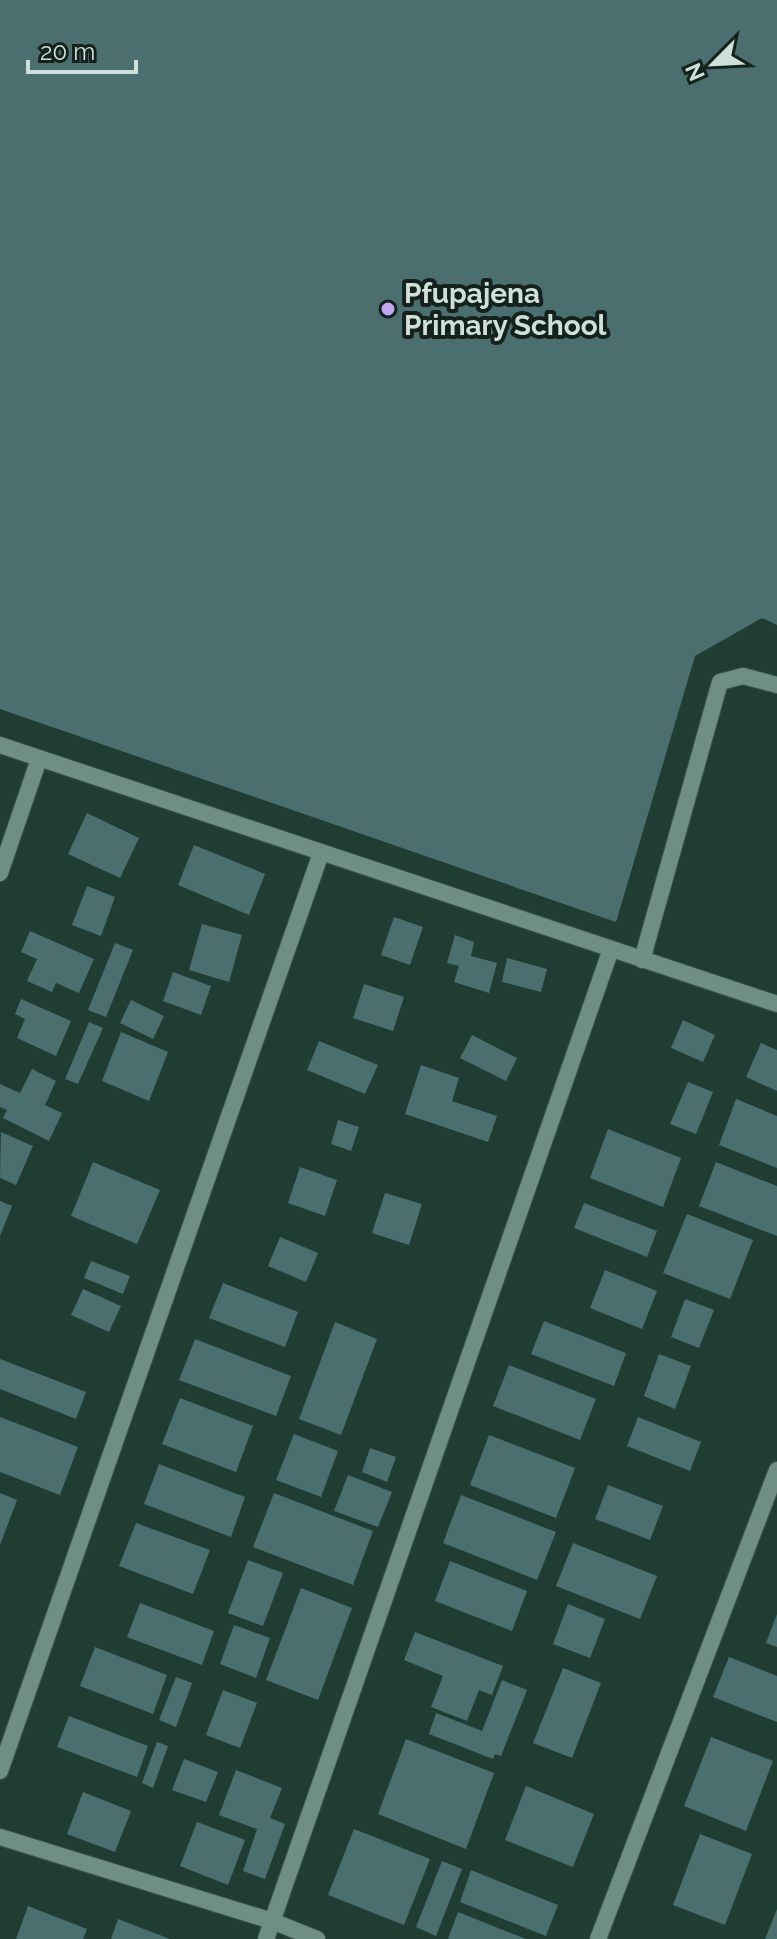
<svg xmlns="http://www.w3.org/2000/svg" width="777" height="1939" viewBox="0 0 777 1939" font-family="Raleway,sans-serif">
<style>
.building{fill:#4b6e6e}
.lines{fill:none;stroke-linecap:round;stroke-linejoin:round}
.minor-casing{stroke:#3e5850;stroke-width:18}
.tertiary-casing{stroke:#3e5850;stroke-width:18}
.minor{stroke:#708f84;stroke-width:16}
.tertiary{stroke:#708f84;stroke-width:16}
.poi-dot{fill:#c1a8f3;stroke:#14211d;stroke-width:3}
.labels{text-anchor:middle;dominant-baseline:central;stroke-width:8;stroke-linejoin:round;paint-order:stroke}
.poi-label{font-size:28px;font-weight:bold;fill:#cfdfd9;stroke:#14211d;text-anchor:start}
</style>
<rect width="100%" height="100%" fill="#203d34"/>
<g class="building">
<path d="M0,0H777V625L762,618L695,656L616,922L0,709Z"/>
<path d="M87,813L139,838L120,878L68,854Z"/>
<path d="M194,845L265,874L249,915L178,885Z"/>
<path d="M87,886L115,897L101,936L72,925Z"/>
<path d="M394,917L423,927L410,965L381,955Z"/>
<path d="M202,924L242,935L229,982L189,970Z"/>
<path d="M30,931L94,959L79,993L56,983L52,992L27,981L37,959L21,952Z"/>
<path d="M455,935L474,942L471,956L497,963L489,993L454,982L459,966L447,963Z"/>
<path d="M115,943L133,950L106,1017L88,1010Z"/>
<path d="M507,958L547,969L541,992L502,982Z"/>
<path d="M173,972L211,986L201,1015L163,1001Z"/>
<path d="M364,984L404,997L393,1031L353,1018Z"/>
<path d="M21,999L71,1021L56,1056L17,1038L25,1019L15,1014Z"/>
<path d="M131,1000L164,1016L153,1039L120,1023Z"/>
<path d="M683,1020L715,1035L703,1062L671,1048Z"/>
<path d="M89,1022L103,1028L78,1084L65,1079Z"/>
<path d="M121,1032L168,1052L149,1101L102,1081Z"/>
<path d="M472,1035L517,1058L506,1081L460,1058Z"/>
<path d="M319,1041L378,1065L365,1094L307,1070Z"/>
<path d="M761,1043L777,1050V1091L746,1077Z"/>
<path d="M421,1065L459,1078L452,1101L497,1116L488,1142L405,1114Z"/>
<path d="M32,1069L56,1081L45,1105L62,1113L49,1141L3,1118L7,1110L0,1107V1084L20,1093Z"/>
<path d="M688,1082L713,1092L696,1134L670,1124Z"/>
<path d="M736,1099L777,1116V1168L719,1145Z"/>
<path d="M338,1120L359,1127L351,1151L331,1144Z"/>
<path d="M608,1129L681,1158L663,1207L590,1178Z"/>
<path d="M1,1132L33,1146L16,1185L0,1178Z"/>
<path d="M93,1162L160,1190L137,1244L71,1216Z"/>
<path d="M716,1162L777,1186V1236L699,1206Z"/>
<path d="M300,1167L337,1180L325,1216L288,1203Z"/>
<path d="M385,1193L422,1204L409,1245L372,1233Z"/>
<path d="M0,1201L12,1206L0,1236Z"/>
<path d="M584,1203L657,1231L647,1257L574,1228Z"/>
<path d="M687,1214L753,1240L730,1299L663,1273Z"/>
<path d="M280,1237L318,1253L306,1282L268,1266Z"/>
<path d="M91,1261L130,1276L123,1294L84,1278Z"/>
<path d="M605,1270L657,1291L642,1329L590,1308Z"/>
<path d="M223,1283L298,1312L285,1347L209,1318Z"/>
<path d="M83,1289L121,1306L109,1332L71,1315Z"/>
<path d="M685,1299L714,1310L699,1348L671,1337Z"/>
<path d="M544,1321L626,1353L614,1386L531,1354Z"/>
<path d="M335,1322L377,1339L341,1435L299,1419Z"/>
<path d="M195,1339L291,1376L276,1416L179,1380Z"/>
<path d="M659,1354L691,1366L675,1409L644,1396Z"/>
<path d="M0,1359L86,1392L76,1419L0,1389Z"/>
<path d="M509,1365L596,1399L580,1440L493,1406Z"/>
<path d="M180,1398L253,1426L236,1472L162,1444Z"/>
<path d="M0,1417L78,1447L60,1495L0,1472Z"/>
<path d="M638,1417L701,1442L690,1471L627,1446Z"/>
<path d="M294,1434L338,1451L321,1497L276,1480Z"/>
<path d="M489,1435L575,1468L556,1518L470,1485Z"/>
<path d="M370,1448L396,1457L387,1482L362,1472Z"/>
<path d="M159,1464L245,1497L231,1537L144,1504Z"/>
<path d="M348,1475L392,1492L378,1527L334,1511Z"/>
<path d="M608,1485L663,1506L650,1540L595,1519Z"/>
<path d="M0,1493L17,1500L0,1545Z"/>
<path d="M274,1493L373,1531L353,1585L253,1547Z"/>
<path d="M461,1495L556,1532L537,1580L443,1543Z"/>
<path d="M136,1523L210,1550L193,1594L119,1566Z"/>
<path d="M573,1543L657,1576L640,1619L556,1586Z"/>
<path d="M248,1560L283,1573L263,1626L228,1613Z"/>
<path d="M450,1561L527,1591L512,1631L435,1601Z"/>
<path d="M301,1588L352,1608L318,1700L266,1680Z"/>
<path d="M140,1603L214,1631L202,1665L127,1637Z"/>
<path d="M568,1604L605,1619L590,1658L553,1644Z"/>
<path d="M777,1614V1647L766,1643Z"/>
<path d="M234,1625L270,1638L256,1678L220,1664Z"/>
<path d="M415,1632L503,1666L492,1695L479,1690L467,1721L431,1707L443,1676L404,1660Z"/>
<path d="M95,1647L167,1675L153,1714L80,1686Z"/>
<path d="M729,1657L777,1676V1722L713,1697Z"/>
<path d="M563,1668L601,1683L572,1758L533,1743Z"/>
<path d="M176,1677L192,1683L176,1727L159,1720Z"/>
<path d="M502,1680L527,1690L501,1756L495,1754L493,1759L429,1734L436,1713L482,1731Z"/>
<path d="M223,1690L257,1703L240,1748L206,1735Z"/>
<path d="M69,1716L148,1746L137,1777L57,1747Z"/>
<path d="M711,1737L773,1761L746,1831L684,1806Z"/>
<path d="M406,1739L494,1773L466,1849L378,1814Z"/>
<path d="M157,1742L168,1746L153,1788L142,1783Z"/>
<path d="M184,1759L218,1772L206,1802L172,1790Z"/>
<path d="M236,1770L282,1788L270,1818L285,1824L265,1879L243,1871L257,1829L219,1815Z"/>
<path d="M526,1786L594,1814L573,1867L505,1840Z"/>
<path d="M83,1792L131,1811L115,1852L67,1834Z"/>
<path d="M197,1822L245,1840L228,1885L180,1866Z"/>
<path d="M354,1829L430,1859L404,1925L328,1895Z"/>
<path d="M700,1834L752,1854L725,1925L673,1905Z"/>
<path d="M442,1861L462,1869L436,1936L416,1927Z"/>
<path d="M471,1870L558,1905L546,1936L460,1902Z"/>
<path d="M28,1906L87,1929L83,1939H16Z"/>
<path d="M777,1909V1939H765Z"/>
<path d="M458,1912L526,1939H448Z"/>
<path d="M118,1919L170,1939H111Z"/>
</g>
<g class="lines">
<g class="minor-casing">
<g id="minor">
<path d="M0,873L39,759"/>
<path d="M642,960L720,682L743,676L777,685"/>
<path d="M0,1771L321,853"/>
<path d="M0,1837L272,1921L317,1939"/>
<path d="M266,1939L611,949"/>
<path d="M598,1939L777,1470"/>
</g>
</g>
<g class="tertiary-casing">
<path id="tertiary" d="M0,745L777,1004"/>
</g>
<use href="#minor" class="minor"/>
<use href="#tertiary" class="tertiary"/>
</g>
<circle class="poi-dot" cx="388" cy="309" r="8"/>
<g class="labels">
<g class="poi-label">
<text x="404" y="293">Pfupajena<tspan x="404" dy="32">Primary School</tspan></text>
</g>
</g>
<g transform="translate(713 64) rotate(246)" stroke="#14211d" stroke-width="6" paint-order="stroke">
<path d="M0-6L14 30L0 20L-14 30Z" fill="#cfdfd9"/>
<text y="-12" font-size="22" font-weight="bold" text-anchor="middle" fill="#cfdfd9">N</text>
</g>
<path d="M28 60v12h108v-12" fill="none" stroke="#cfdfd9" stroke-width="4"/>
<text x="40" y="60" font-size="24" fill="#cfdfd9" stroke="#14211d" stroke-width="6" paint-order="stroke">20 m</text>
</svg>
